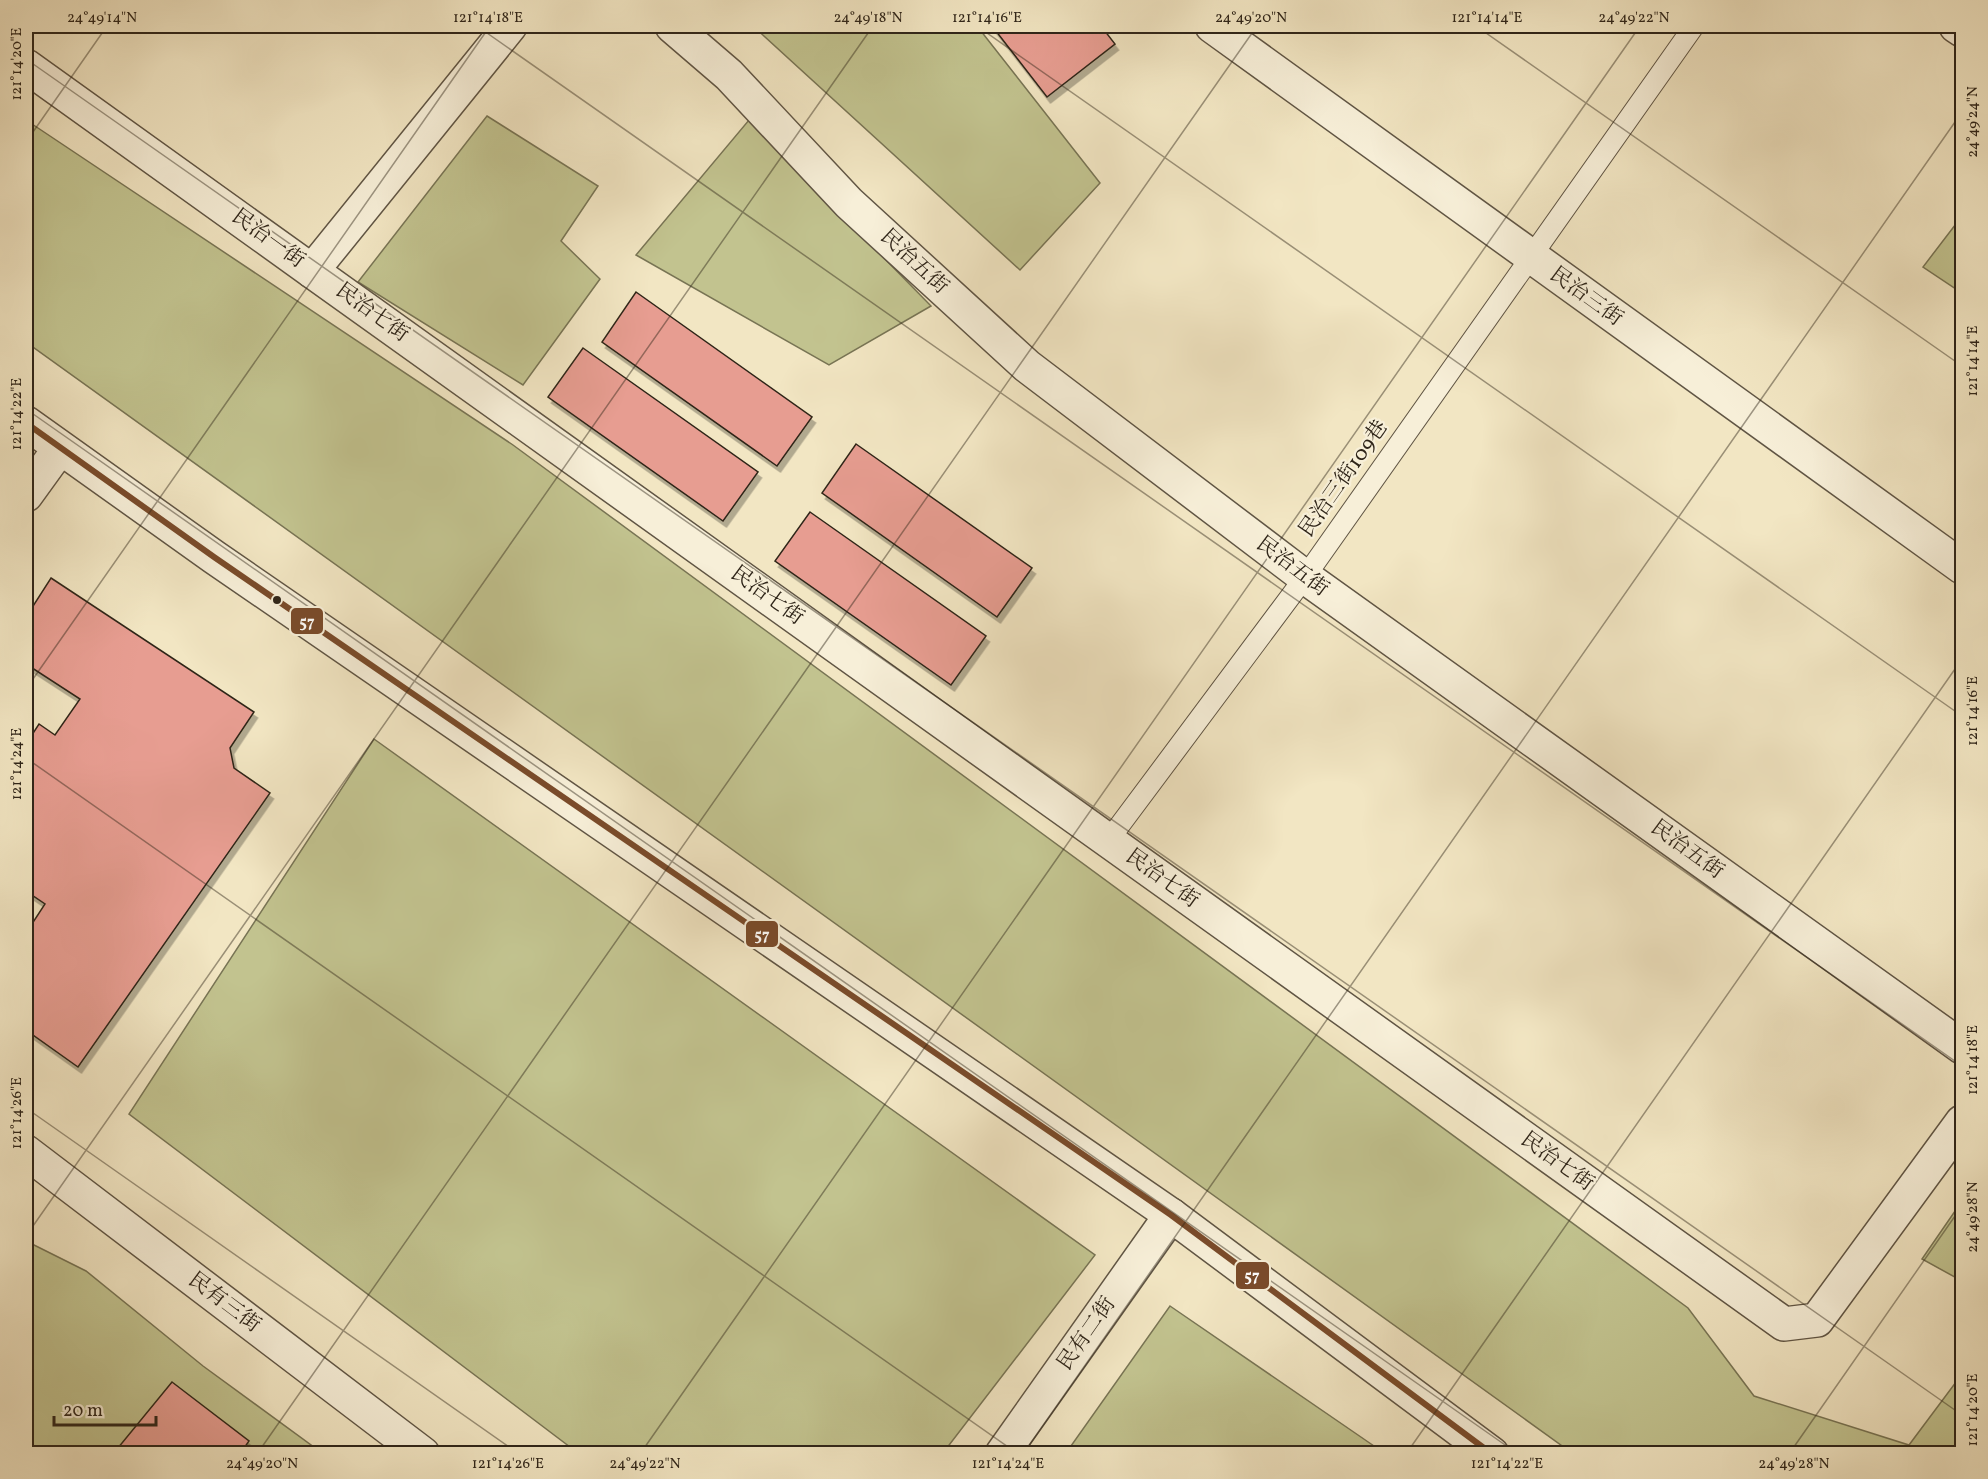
<svg xmlns="http://www.w3.org/2000/svg" width="1988" height="1479" viewBox="0 0 1988 1479" font-family="Vollkorn,'Noto Serif TC',serif">
<style>
.green{fill:#c2c38f;stroke:#787454;stroke-width:1.5}
.building{fill:#e79d91;stroke:#2f2519;stroke-width:1.5;filter:url(#shadow)}
.lines{fill:none;stroke-linecap:round;stroke-linejoin:round}
.service-casing{stroke:#605544;stroke-width:22}
.minor-casing{stroke:#605544;stroke-width:36}
.service{stroke:#f7efd8;stroke-width:20}
.minor{stroke:#f7efd8;stroke-width:33}
.bus-1-casing{stroke:#f7efd8;stroke-width:10}
.bus-1{stroke:#7a4b2a;stroke-width:6}
.ticks{fill:none;stroke:#2f2519;stroke-width:1.5;stroke-opacity:0.45}
.bus-dot{fill:#2f2519;stroke:#f7efd8;stroke-width:2}
.labels{text-anchor:middle;dominant-baseline:central;stroke-width:4.5;stroke-linejoin:round;paint-order:stroke}
.street-label{font-size:21px;fill:#2f2519;stroke:#f7efd8}
.line-badge{stroke:#f7efd8;stroke-width:2}
.badge-label{font-size:16px;text-anchor:middle;font-weight:bold;fill:#fff}
.neatline{fill:none;stroke:#2f2519;stroke-width:2}
.ticks-label{font-size:15px;text-anchor:middle;fill:#2f2519}
</style>
<defs>
<filter id="shadow"><feDropShadow dx="3.5" dy="6" stdDeviation="0" flood-color="#0004"/></filter>
</defs>
<rect width="100%" height="100%" fill="#f2e6c3"/>
<filter id="stains"><feTurbulence type="fractalNoise" baseFrequency=".00333" numOctaves="4"/><feColorMatrix values="0 0 0 0 .2 0 0 0 0 .09 0 0 0 0 .02 0 0 0 .5 -.17"/></filter>
<radialGradient id="worn" r=".72"><stop offset=".6" stop-color="#630" stop-opacity="0"/><stop offset="1" stop-color="#630" stop-opacity=".3"/></radialGradient>
<g class="green">
<path d="M753,26H977L1100,183L1020,270Z"/>
<path d="M487,116L598,186L561,241L600,279L523,385L358,282Z"/>
<path d="M26,120L513,445L1688,1308L1754,1396L1909,1445L1962,1374V1453H1572L26,342Z"/>
<path d="M749,120L931,306L829,365L636,255Z"/>
<path d="M1962,216V293L1923,267Z"/>
<path d="M374,739L1095,1255L943,1453H578L129,1114Z"/>
<path d="M1962,1201V1281L1922,1259Z"/>
<path d="M26,1241L86,1271L203,1366L322,1453H26Z"/>
<path d="M1170,1306L1374,1446L1383,1453H1066Z"/>
</g>
<g class="building">
<path d="M992,26H1101L1115,44L1047,97Z"/>
<path d="M636,292L812,417L777,466L602,342Z"/>
<path d="M583,348L758,472L723,521L548,397Z"/>
<path d="M856,444L1032,568L997,617L822,493Z"/>
<path d="M810,512L986,636L951,685L775,561Z"/>
<path d="M51,578L254,712L230,748L234,768L270,793L78,1067L26,1030V933L45,904L26,891V744L39,724L55,735L80,699L26,664V617Z"/>
<path d="M172,1382L249,1441L240,1454H113Z"/>
</g>
<g class="lines">
<g class="service-casing">
<path id="service" d="M1108,841L1305,577L1694,26"/>
</g>
<g class="minor-casing">
<g id="minor">
<path d="M672,26L729,75L849,203L1027,366L1305,577L1962,1047"/>
<path d="M1212,26L1962,567"/>
<path d="M1956,26L1962,30"/>
<path d="M26,66L312,271L510,26"/>
<path d="M312,271L1784,1324L1817,1320L1962,1122"/>
<path d="M26,423L214,557L1171,1215L1492,1454"/>
<path d="M26,495L60,448"/>
<path d="M26,1152L423,1454"/>
<path d="M1002,1454L1171,1215"/>
</g>
</g>
<use href="#service" class="service"/>
<use href="#minor" class="minor"/>
<g class="bus-1-casing">
<path id="bus-1" d="M26,423L214,557L1171,1215L1492,1454"/>
</g>
<use href="#bus-1" class="bus-1"/>
</g>
<path class="ticks" d="M477,26L1962,1066M977,26L1962,716M1476,26L1962,366M26,59L1962,1415M26,142L107,26M26,409L1518,1454M26,689L490,26M26,758L1018,1454M26,1108L519,1454M26,1236L873,26M257,1454L1257,26M640,1454L1640,26M1023,1454L1962,112M1406,1454L1962,659M1789,1454L1962,1206"/>
<circle class="bus-dot" cx="277" cy="600" r="5"/>
<g class="labels">
<g class="street-label">
<text transform="translate(268 239) rotate(36)">民治一街</text>
<text transform="translate(914 262) rotate(43)">民治五街</text>
<text transform="translate(1586 297) rotate(36)">民治三街</text>
<text transform="translate(372 313) rotate(36)">民治七街</text>
<text transform="translate(1344 479) rotate(-55)">民治三街109巷</text>
<text transform="translate(1292 567) rotate(37)">民治五街</text>
<text transform="translate(767 596) rotate(36)">民治七街</text>
<text transform="translate(1687 850) rotate(36)">民治五街</text>
<text transform="translate(1162 879) rotate(36)">民治七街</text>
<text transform="translate(1557 1162) rotate(36)">民治七街</text>
<text transform="translate(224 1303) rotate(37)">民有三街</text>
<text transform="translate(1087 1334) rotate(-55)">民有二街</text>
</g>
</g>
<g class="line-badge">
<rect x="290" y="607" width="34" height="28" rx="6" fill="#7a4b2a"/>
<rect x="745" y="920" width="34" height="28" rx="6" fill="#7a4b2a"/>
<rect x="1235" y="1261" width="35" height="29" rx="6" fill="#7a4b2a"/>
</g>
<g class="badge-label">
<text x="307" y="627">57</text>
<text x="762" y="940">57</text>
<text x="1252" y="1281">57</text>
</g>
<rect width="1988" height="1479" fill="none" stroke="#f2e6c3" stroke-width="66"/>
<path d="M54 1416v9h102v-9" fill="none" stroke="#2f2519" stroke-width="3"/>
<text x="63" y="1416" font-size="18" fill="#2f2519" stroke="#f7efd8" stroke-width="4.5" paint-order="stroke">20 m</text>
<rect x="33" y="33" width="1922" height="1413" class="neatline"/>
<g class="ticks-label">
<text x="102" y="22">24°49'14"N</text>
<text x="488" y="22">121°14'18"E</text>
<text x="868" y="22">24°49'18"N</text>
<text x="987" y="22">121°14'16"E</text>
<text x="1251" y="22">24°49'20"N</text>
<text x="1487" y="22">121°14'14"E</text>
<text x="1634" y="22">24°49'22"N</text>
<text transform="translate(16 64) rotate(-90)" y="5">121°14'20"E</text>
<text transform="translate(1972 122) rotate(-90)" y="5">24°49'24"N</text>
<text transform="translate(1972 361) rotate(-90)" y="5">121°14'14"E</text>
<text transform="translate(16 414) rotate(-90)" y="5">121°14'22"E</text>
<text transform="translate(1972 711) rotate(-90)" y="5">121°14'16"E</text>
<text transform="translate(16 764) rotate(-90)" y="5">121°14'24"E</text>
<text transform="translate(1972 1060) rotate(-90)" y="5">121°14'18"E</text>
<text transform="translate(16 1113) rotate(-90)" y="5">121°14'26"E</text>
<text transform="translate(1972 1217) rotate(-90)" y="5">24°49'28"N</text>
<text transform="translate(1972 1410) rotate(-90)" y="5">121°14'20"E</text>
<text x="262" y="1468">24°49'20"N</text>
<text x="508" y="1468">121°14'26"E</text>
<text x="645" y="1468">24°49'22"N</text>
<text x="1008" y="1468">121°14'24"E</text>
<text x="1507" y="1468">121°14'22"E</text>
<text x="1794" y="1468">24°49'28"N</text>
</g>
<rect width="100%" height="100%" filter="url(#stains)"/>
<rect width="100%" height="100%" fill="url(#worn)"/>
</svg>
